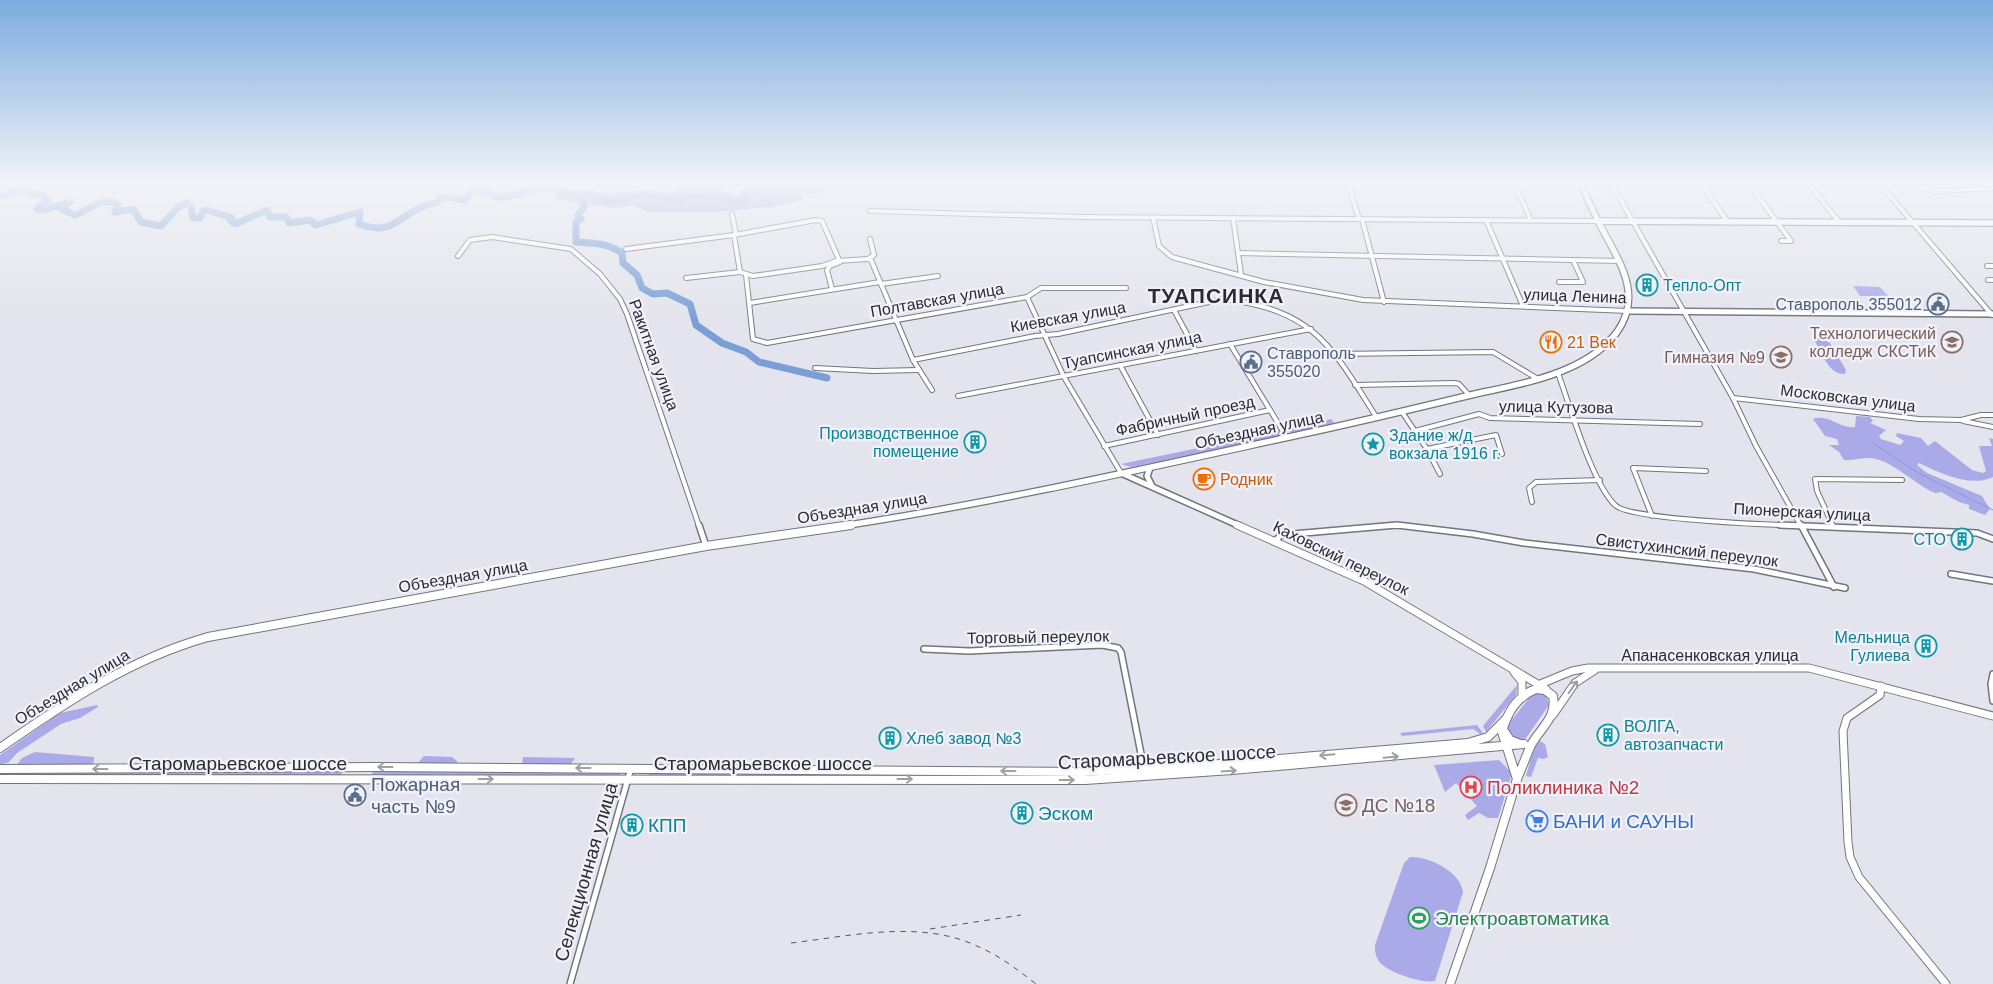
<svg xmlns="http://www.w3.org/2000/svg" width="1993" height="984" viewBox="0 0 1993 984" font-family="Arial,sans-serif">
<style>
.green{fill:#abaae8}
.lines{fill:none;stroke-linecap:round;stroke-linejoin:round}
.stream{stroke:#7b9fd5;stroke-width:1}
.river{stroke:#7b9fd5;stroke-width:7}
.street-far1-casing{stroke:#74747c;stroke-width:6}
.street-casing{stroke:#74747c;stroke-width:8}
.secondary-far1-casing{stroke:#74747c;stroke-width:8}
.secondary-casing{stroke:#74747c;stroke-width:9}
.primary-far1-casing{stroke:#74747c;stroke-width:8}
.primary-casing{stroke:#74747c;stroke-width:10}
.street-far1{stroke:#fff;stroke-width:4}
.street{stroke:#fff;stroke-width:5}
.secondary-far1{stroke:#fff;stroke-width:5}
.secondary{stroke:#fff;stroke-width:7}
.primary-far1{stroke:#fff;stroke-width:5.5}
.primary{stroke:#fff;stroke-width:8}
.rail{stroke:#55555a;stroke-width:1;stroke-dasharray:5.5 5.5;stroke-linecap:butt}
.oneway{stroke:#a0a0a2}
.labels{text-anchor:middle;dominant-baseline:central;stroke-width:4.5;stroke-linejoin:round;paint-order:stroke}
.culture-label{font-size:16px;fill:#0d838f;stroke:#f1f1fb;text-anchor:start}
.street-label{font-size:16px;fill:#2c2c30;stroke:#f1f1fb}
.service-label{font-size:16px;fill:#4e5e75;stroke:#f1f1fb;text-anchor:end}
.education-label{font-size:16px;fill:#785e54;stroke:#f1f1fb;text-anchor:end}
.food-label{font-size:16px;fill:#c56008;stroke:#f1f1fb;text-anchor:start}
.near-street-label{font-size:19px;fill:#2c2c30;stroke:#f1f1fb}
.near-service-label{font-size:19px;fill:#4e5e75;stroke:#f1f1fb;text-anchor:start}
.near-health-label{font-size:19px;fill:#be3a42;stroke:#f1f1fb;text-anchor:start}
.near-education-label{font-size:19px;fill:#785e54;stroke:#f1f1fb;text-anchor:start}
.near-culture-label{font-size:19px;fill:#0d838f;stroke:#f1f1fb;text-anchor:start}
.near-shop-label{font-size:19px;fill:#366cbe;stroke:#f1f1fb;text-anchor:start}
.near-leisure-label{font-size:19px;fill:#27864d;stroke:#f1f1fb;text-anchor:start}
.district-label{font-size:21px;font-weight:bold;letter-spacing:1px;fill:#2c2c30;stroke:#f1f1fb}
</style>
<rect width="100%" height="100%" fill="#e3e4ed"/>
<g class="green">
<path d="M704,183L739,197L747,183H800L802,200L771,207L714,212H647L633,205L614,208L558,200L555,195L563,190L600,193L656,190L669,194L686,184Z"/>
<path d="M1853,286L1880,287L1888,296H1860Z"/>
<path d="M1820,337L1830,343L1846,370L1845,374C1828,375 1822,352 1814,340Z"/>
<path d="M1856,416L1870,417L1873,421L1870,423L1886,430L1879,436L1881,439L1900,445L1904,441L1896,436L1897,433L1921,438L1928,446L1935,441L1972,470L1983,473L1986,471L1979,446H1992L1989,438L1993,439V477C1971,488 1940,473 1919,463L1917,465L1927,473L1982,496L1990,509L1985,515L1969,509V505L1959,502L1941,492L1935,493C1914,484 1898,465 1876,459C1865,456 1855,461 1844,460L1839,452L1829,445H1839L1837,439L1825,436L1813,419C1829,413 1839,429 1855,427Z"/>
<path d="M1331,419L1334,422L1330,425L1292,433L1285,429Z"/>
<path d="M1280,431L1279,436L1131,467L1121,464Z"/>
<path d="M1517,685L1516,695L1486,732L1483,726Z"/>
<path d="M1534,692L1546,695L1549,705L1526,738L1520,741L1512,738L1506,729L1507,726Z"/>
<path d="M97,705L98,707L80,718L61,724L17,753L9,762L0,765V755L60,713Z"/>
<path d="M1477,725L1483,733L1480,734L1473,729L1402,736L1400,733Z"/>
<path d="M1540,741L1545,744L1548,757L1544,759L1538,758L1531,777L1526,776L1533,750Z"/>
<path d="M35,752L94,757V761L92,765H17L22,758Z"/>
<path d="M424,756L452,757L457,761V764H417Z"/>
<path d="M523,757L575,758L570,765H522Z"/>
<path d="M1499,760L1512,773L1498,818H1488L1479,813L1468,820L1465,815L1477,806L1456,783L1445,792L1434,765Z"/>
<path d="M343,771L341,776L0,777V772Z"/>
<path d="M373,771H620L621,772L619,776L372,775Z"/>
<path d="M649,772L1025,773L1026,777L649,775Z"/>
<path d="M1410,857C1429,856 1461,872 1463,892L1435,981C1423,984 1385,972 1378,960C1375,955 1375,950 1375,945L1404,863Z"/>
</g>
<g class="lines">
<g class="stream">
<path d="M815,190L826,197"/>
<path d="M1874,444L1920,474L1993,510"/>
</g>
<g class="river">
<path d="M833,183L839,186L848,183"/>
<path d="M855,183H861"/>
<path d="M581,195L584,207L578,215L581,219L576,222V242C592,243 608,243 622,253L623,263L637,275L642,288L653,294L667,293L690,304L696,325L722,343L746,352L759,362L827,378"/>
<path d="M0,196L20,191L27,186L28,193L42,195L48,199L37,209L43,210L70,202L60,208L75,215C90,210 102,195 118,205L115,212L133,209L141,222L161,226L178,207L186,203L191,206L193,218H200L203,211L207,210L232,218L231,221L235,224L267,210L270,217H286L289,223L310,220L316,225L360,212L359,224C389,235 395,221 419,208C425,205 432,204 438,202L440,198L450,197L464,200L473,191L490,192L497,197H506L543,187L568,194H592L607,201L648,194L677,200L694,194L740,201L745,199L743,193L746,192L780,186L815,190L820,188L822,183"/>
</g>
<g class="street-far1-casing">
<g id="street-far1">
<path d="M1348,183L1359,219"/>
<path d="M1514,183L1531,220"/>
<path d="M1611,183L1733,398L1756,446L1801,526"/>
<path d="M1701,183L1727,221"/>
<path d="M1748,183L1791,241H1781"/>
<path d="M1808,183L1839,222"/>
<path d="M1879,183L1992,315"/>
<path d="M1921,183L1925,188L1933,191L1993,188"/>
<path d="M870,211L1084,217L1598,221"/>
<path d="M732,214L736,234"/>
<path d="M1153,217L1159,246L1172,257L1264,282L1363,300L1628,311"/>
<path d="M1233,218L1241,274"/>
<path d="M1362,219L1384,302"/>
<path d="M1486,220L1523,306"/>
<path d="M734,235L740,272"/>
<path d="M870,239L874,255L868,259L871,260L913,360L932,390"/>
<path d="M626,249L734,235L816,220L822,221L840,262L830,266L827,270L832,289"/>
<path d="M1238,253L1619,261"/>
<path d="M458,256L470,240L492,237L571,249L600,274L620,299L627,314L699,526"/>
<path d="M1987,266H1993"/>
<path d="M746,275L753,339L767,343L1027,297L1041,288H1126"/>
<path d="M686,278L740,272L753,276L822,266L836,261L868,259"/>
<path d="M1988,280H1993"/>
<path d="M1559,282H1583L1573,260"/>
<path d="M881,284L938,276"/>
<path d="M1027,297L1064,377L1121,473"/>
<path d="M750,303L880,282"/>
<path d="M1174,310L1196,351"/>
<path d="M1230,344L1287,438"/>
<path d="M1334,354L1493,352L1538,379"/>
<path d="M913,360L1035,336L1058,334L1223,299C1315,310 1332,347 1377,418"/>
<path d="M1120,365L1158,435"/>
<path d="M815,368L873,371L919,370"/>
<path d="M1558,373C1570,406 1592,483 1615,505C1629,520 1778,525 1806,526"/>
<path d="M1355,385L1455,383L1459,384L1470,396"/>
<path d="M958,396L1311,329"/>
<path d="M1733,398L1919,419L1961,420L1981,415H1993"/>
<path d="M1402,412L1427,449L1440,474"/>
<path d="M1963,421L1993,427"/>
<path d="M1415,431L1479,414L1490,418L1700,424"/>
<path d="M1104,446L1270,410"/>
<path d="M1427,449L1496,435L1502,454"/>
<path d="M1532,502L1529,488L1536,482L1600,480"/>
<path d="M1652,516L1633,468L1706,471"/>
<path d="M1388,526H1404"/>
<path d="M1833,526L1817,491L1815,479L1902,480"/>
</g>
</g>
<g class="street-casing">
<g id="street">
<path d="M699,525L706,546"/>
<path d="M1780,525L1977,533L1993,539"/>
<path d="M1801,525L1834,587"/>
<path d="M1275,541L1281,535L1397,525L1473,534L1524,543L1754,569L1845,588"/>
<path d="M1951,574L1993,581"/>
<path d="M924,649L969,651L1102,645L1118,648L1121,652L1144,769"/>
<path d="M1993,674L1991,684L1993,701"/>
<path d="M570,984L631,768"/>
</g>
</g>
<g class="secondary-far1-casing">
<g id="secondary-far1">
<path d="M1580,183L1598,221"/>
<path d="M1628,311L1993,314"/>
<path d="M1150,468L1147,476L1152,486"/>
<path d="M1121,473L1240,526"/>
</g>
</g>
<g class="secondary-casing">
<g id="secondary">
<path d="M1237,525L1364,581L1546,689"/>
<path d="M1514,672L1522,682V698"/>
<path d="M1538,685L1572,671L1588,668H1809L1993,716"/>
<path d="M1881,686L1880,695L1847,718L1843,731L1848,842L1850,857L1859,877L1946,984"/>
<path d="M1553,715L1575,683L1595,670"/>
</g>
</g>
<g class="primary-far1-casing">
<path id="primary-far1" d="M842,526C1000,502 1156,466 1312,432C1367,420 1421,407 1475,394C1507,387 1540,381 1569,368C1587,360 1605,348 1617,332C1645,293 1616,257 1598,221L1993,223"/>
</g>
<g class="primary-casing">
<g id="primary">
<path d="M1536,689L1545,690L1553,696C1557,718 1541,727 1531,745C1526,756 1522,768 1517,779L1502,732C1507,713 1517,696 1536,689Z"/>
<path d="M1504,731L1510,740L1520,744"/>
<path d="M0,748C66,702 130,659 208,637L706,546L851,525"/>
<path d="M0,769L377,767L1083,772L1196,766L1468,743L1488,737L1506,719"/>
<path d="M0,779L1085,780L1232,770L1524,744"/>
<path d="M1450,984L1490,868L1517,779"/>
</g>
</g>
<use href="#street-far1" class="street-far1"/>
<use href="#street" class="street"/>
<use href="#secondary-far1" class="secondary-far1"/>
<use href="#secondary" class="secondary"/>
<use href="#primary-far1" class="primary-far1"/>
<use href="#primary" class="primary"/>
<g class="rail">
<path d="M930,929L1021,915"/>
<path d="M791,943C851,936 922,919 979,947C1000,956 1018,970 1036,984"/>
</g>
</g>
<defs><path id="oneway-shaft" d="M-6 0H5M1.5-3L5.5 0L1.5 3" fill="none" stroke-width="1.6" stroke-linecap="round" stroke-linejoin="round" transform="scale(1.25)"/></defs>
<g class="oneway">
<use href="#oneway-shaft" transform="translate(1573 687) rotate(-54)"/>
<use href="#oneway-shaft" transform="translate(1327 755) rotate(175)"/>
<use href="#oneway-shaft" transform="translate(1391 757) rotate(-5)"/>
<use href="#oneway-shaft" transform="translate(385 767) rotate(-180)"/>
<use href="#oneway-shaft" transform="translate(583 768) rotate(-180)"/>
<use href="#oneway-shaft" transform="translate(100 769) rotate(180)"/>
<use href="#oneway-shaft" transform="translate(1008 771) rotate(-180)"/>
<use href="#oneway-shaft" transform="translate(1229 771) rotate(-4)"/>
<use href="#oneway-shaft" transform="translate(486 779)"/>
<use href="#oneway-shaft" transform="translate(905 779)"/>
<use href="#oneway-shaft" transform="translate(1067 780)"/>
</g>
<linearGradient id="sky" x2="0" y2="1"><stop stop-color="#7cace0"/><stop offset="0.57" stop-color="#f2f3f7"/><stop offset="1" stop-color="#f2f3f7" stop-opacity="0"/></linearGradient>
<rect width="1993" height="321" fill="url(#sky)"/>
<defs>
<g id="building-ring" transform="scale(1.125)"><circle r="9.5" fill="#f1f1fb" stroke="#0f9aa8" stroke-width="1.5"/><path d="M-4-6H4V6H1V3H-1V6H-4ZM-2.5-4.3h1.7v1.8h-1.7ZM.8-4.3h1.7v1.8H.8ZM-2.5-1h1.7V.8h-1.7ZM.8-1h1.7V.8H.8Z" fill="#0f9aa8"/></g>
<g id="civic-ring" transform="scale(1.125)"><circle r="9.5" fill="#f1f1fb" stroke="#5c6f8a" stroke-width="1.5"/><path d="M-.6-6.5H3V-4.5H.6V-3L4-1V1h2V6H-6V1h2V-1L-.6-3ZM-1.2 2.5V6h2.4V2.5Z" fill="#5c6f8a"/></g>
<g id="restaurant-ring" transform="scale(1.125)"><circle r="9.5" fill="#f1f1fb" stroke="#e8710a" stroke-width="1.5"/><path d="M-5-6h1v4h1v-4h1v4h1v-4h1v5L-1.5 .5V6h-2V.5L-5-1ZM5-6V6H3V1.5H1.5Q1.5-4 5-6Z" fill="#e8710a"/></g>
<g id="university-ring" transform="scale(1.125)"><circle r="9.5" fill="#f1f1fb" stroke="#8d6e63" stroke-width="1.5"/><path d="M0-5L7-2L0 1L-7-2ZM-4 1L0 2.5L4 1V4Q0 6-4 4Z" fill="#8d6e63"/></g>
<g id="school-ring" transform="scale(1.125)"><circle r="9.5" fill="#f1f1fb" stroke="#8d6e63" stroke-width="1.5"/><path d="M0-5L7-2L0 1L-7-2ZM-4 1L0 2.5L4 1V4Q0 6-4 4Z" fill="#8d6e63"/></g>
<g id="sight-ring" transform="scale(1.125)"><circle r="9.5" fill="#f1f1fb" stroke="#0f9aa8" stroke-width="1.5"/><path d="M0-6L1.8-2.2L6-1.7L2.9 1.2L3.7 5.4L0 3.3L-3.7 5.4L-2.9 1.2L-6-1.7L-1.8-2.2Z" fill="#0f9aa8"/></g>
<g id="cafe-ring" transform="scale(1.125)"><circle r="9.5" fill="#f1f1fb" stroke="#e8710a" stroke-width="1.5"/><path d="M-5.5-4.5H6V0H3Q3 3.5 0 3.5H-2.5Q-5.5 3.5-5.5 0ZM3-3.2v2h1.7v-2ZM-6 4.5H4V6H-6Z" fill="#e8710a"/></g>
<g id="hospital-ring" transform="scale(1.125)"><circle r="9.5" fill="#f1f1fb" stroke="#e0444e" stroke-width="1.5"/><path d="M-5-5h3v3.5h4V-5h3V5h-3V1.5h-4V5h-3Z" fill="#e0444e"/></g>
<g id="supermarket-ring" transform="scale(1.125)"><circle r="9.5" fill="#f1f1fb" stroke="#3f7fe0" stroke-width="1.5"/><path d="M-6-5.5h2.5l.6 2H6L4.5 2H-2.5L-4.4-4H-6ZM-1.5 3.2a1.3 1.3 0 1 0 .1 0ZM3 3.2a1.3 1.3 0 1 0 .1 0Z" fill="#3f7fe0"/></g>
<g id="stadium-ring" transform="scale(1.125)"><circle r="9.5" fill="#f1f1fb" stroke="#2e9e5b" stroke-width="1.5"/><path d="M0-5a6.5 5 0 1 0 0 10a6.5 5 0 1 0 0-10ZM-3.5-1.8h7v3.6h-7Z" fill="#2e9e5b"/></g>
</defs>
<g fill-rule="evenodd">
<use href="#building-ring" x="1647" y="285"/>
<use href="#civic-ring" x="1938" y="304"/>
<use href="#restaurant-ring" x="1551" y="342"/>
<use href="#university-ring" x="1952" y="342"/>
<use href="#school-ring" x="1781" y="357"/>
<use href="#civic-ring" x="1251" y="362"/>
<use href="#building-ring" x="975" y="442"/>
<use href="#sight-ring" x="1373" y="444"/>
<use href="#cafe-ring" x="1204" y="479"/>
<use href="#building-ring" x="1962" y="539"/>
<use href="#building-ring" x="1926" y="646"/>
<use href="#building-ring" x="1608" y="735"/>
<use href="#building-ring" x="890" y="738"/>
<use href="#hospital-ring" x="1471" y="787"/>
<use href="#civic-ring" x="355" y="795"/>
<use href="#school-ring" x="1346" y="805"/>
<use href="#building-ring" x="1022" y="813"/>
<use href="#supermarket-ring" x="1537" y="821"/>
<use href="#building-ring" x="632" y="825"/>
<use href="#stadium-ring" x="1419" y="918"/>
</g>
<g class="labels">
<g class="culture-label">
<text x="1663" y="285">Тепло-Опт</text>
<text x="959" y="433" text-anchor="end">Производственное<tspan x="959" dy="18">помещение</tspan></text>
<text x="1389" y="435">Здание ж/д<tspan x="1389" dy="18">вокзала 1916 г.</tspan></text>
<text x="1946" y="539" text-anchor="end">СТО</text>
<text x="1910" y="637" text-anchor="end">Мельница<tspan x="1910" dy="18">Гулиева</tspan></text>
<text x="1624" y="726">ВОЛГА,<tspan x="1624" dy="18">автозапчасти</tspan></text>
<text x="906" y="738">Хлеб завод №3</text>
</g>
<g class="street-label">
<text transform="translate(1575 296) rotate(2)">улица Ленина</text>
<text transform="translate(937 300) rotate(-10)">Полтавская улица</text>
<text transform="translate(1068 317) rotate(-10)">Киевская улица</text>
<text transform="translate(1132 350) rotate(-11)">Туапсинская улица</text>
<text transform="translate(654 355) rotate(70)">Ракитная улица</text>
<text transform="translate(1848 398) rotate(7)">Московская улица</text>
<text transform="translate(1556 407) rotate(1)">улица Кутузова</text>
<text transform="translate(1185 416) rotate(-12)">Фабричный проезд</text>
<text transform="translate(1259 430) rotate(-12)">Объездная улица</text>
<text transform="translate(862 508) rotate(-9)">Объездная улица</text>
<text transform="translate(1802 512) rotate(3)">Пионерская улица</text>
<text transform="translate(1687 550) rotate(7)">Свистухинский переулок</text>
<text transform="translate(1341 558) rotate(26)">Каховский переулок</text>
<text transform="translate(463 576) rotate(-10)">Объездная улица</text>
<text transform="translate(1038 637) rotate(-1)">Торговый переулок</text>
<text x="1710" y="655">Апанасенковская улица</text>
<text transform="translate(72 687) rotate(-31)">Объездная улица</text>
</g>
<g class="service-label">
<text x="1922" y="304">Ставрополь 355012</text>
<text x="1267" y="353" text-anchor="start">Ставрополь<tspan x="1267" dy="18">355020</tspan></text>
</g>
<g class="education-label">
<text x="1936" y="333">Технологический<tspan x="1936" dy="18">колледж СКСТиК</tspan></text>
<text x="1765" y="357">Гимназия №9</text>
</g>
<g class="food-label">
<text x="1567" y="342">21 Век</text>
<text x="1220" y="479">Родник</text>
</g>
<g class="near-street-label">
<text transform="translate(1167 757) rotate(-3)">Старомарьевское шоссе</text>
<text x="238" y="763">Старомарьевское шоссе</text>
<text x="763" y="763">Старомарьевское шоссе</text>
<text transform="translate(586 872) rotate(-74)">Селекционная улица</text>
</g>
<g class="near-service-label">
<text x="371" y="784">Пожарная<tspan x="371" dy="22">часть №9</tspan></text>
</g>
<g class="near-health-label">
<text x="1487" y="787">Поликлиника №2</text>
</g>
<g class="near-education-label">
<text x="1362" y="805">ДС №18</text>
</g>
<g class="near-culture-label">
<text x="1038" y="813">Эском</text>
<text x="648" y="825">КПП</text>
</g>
<g class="near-shop-label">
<text x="1553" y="821">БАНИ и САУНЫ</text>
</g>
<g class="near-leisure-label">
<text x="1435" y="918">Электроавтоматика</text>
</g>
<g class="district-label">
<text x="1216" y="295">ТУАПСИНКА</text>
</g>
</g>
</svg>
